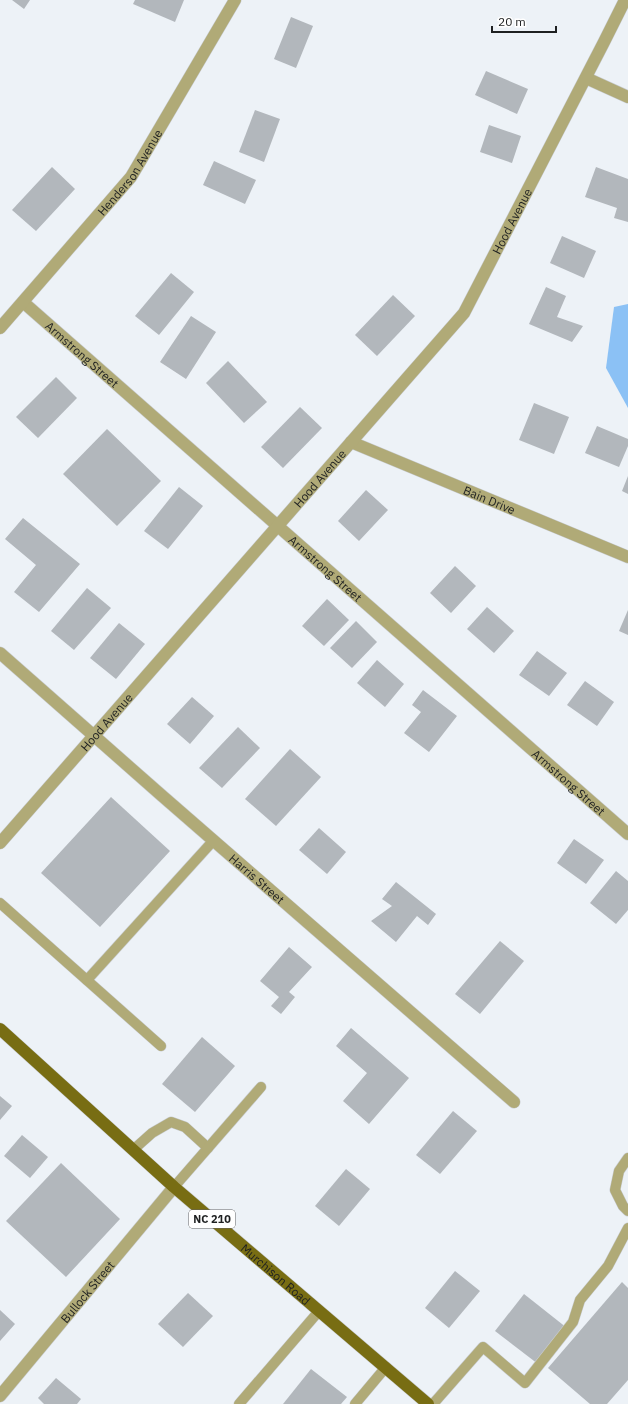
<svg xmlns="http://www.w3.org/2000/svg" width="628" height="1404" viewBox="0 0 628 1404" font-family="'IBM Plex Sans',sans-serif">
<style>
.forest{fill:#8bc1f5}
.building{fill:#b2b7bc}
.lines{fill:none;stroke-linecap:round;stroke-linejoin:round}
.service-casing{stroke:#c8ccd0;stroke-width:11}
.minor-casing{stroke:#c8ccd0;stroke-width:13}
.primary-casing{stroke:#c8ccd0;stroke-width:13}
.service{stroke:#b0aa77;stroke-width:10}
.minor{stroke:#b0aa77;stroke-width:12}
.primary{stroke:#786d13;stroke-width:12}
.labels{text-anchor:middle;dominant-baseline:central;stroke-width:4;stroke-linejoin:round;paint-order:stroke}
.shield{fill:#fff;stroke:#626364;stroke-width:1}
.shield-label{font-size:11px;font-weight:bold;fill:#1e2021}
.street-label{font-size:12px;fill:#1e2021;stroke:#fff}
</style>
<rect width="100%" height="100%" fill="#edf2f7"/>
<path class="forest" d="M628,304V408L606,368L614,307Z"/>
<g class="building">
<path d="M12,0H30L24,9Z"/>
<path d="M135,0H184L175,22L133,4Z"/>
<path d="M291,17L313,26L296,68L274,59Z"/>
<path d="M486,71L528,89L517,114L475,95Z"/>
<path d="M255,110L280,119L264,162L239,152Z"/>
<path d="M489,125L521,136L512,163L480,152Z"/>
<path d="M214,161L256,180L245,204L203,185Z"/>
<path d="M52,167L75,189L36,231L12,210Z"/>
<path d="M596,167L628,179V222L614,218L617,208L585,197Z"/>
<path d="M562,236L596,251L584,278L550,263Z"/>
<path d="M171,273L194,292L159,335L135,316Z"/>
<path d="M546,287L566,296L557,317L583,326L572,342L529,324Z"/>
<path d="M393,295L415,316L377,356L355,335Z"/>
<path d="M191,316L216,332L186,379L160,362Z"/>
<path d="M228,361L267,402L244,423L206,383Z"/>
<path d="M56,377L77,398L38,438L16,417Z"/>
<path d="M534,403L569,417L554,454L519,440Z"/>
<path d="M300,407L322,428L283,468L261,447Z"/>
<path d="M597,426L628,439V446L619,467L585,453Z"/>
<path d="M107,429L161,481L117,526L63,474Z"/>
<path d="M628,476V494L622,491Z"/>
<path d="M179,487L203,506L168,549L144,531Z"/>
<path d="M366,490L388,510L359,541L338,521Z"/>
<path d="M23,518L80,564L39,612L14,592L36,565L5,539Z"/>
<path d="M455,566L476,586L451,613L430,593Z"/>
<path d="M87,588L111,608L74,650L51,631Z"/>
<path d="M327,599L349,620L324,646L302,626Z"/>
<path d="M487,607L514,631L494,653L467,629Z"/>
<path d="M628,610V635L619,631Z"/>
<path d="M356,621L377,642L352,668L330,648Z"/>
<path d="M119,623L145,644L116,679L90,658Z"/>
<path d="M537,651L567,673L549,696L519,675Z"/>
<path d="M377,660L404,684L385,707L357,683Z"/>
<path d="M585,681L614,702L597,726L567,705Z"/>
<path d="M423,690L457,716L429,752L404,733L421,712L412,705Z"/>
<path d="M192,697L214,716L190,744L167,724Z"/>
<path d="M238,727L260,748L222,788L199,768Z"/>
<path d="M290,749L321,777L276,826L245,799Z"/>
<path d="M111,797L170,851L100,927L41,873Z"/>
<path d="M319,828L346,852L327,874L299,850Z"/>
<path d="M574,839L604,860L586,884L557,863Z"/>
<path d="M616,871L628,881V910L616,924L590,903Z"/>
<path d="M396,882L436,914L428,925L417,916L396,942L371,921L392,906L382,899Z"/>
<path d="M500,941L524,961L480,1014L455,994Z"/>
<path d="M289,947L312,967L289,992L295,997L281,1014L271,1006L279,997L260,981Z"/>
<path d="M351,1028L409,1078L369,1124L343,1101L367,1073L336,1046Z"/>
<path d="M202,1037L235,1066L195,1112L162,1084Z"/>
<path d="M0,1096L12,1106L0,1120Z"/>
<path d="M453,1111L477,1131L440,1174L416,1155Z"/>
<path d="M22,1135L48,1157L30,1178L4,1156Z"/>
<path d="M61,1163L120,1219L66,1277L6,1221Z"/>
<path d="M346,1169L370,1189L339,1226L315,1206Z"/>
<path d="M455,1271L480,1291L449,1328L425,1308Z"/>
<path d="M622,1282L628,1288V1380L607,1404H590L548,1368Z"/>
<path d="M188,1293L213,1316L183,1347L158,1324Z"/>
<path d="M524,1294L567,1328L538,1364L495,1331Z"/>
<path d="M0,1310L15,1324L0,1341Z"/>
<path d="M311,1369L347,1397L341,1404H283Z"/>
<path d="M56,1378L81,1399L77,1404H44L38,1398Z"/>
</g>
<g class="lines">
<g class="service-casing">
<g id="service">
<path d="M0,903L161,1046"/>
<path d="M87,980L213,841"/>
<path d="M133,1150L152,1133L171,1122L185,1127L208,1148"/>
<path d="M628,1158L619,1171L615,1190L623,1206L628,1211"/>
<path d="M174,1187L261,1087"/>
<path d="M239,1404L319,1311"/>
<path d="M355,1404L386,1367"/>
<path d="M433,1404L483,1347L525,1383L573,1322L580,1300L608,1266L628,1228"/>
</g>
</g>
<g class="minor-casing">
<g id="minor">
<path d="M586,78L628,97"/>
<path id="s1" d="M23,302L628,834"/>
<path id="s2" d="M0,328L131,177L235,0"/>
<path id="s3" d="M351,442L628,557"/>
<path id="s4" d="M0,653L160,794L514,1102"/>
<path id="s5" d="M0,843L464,313L604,42L625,0"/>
<path id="s6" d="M0,1396L174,1187"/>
</g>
</g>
<g class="primary-casing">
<g id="primary">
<path id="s7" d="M0,1029L174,1187L428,1404"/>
</g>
</g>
<use href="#service" class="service"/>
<use href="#minor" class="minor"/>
<use href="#primary" class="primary"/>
</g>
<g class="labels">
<rect class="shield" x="189" y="1210" width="46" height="18" rx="3"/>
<g class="shield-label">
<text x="212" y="1219">NC 210</text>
</g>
<g class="street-label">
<text stroke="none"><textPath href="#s2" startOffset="203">Henderson Avenue</textPath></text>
<text stroke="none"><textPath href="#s5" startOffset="808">Hood Avenue</textPath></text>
<text stroke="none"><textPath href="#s1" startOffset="79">Armstrong Street</textPath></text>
<text stroke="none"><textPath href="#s5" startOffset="485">Hood Avenue</textPath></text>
<text stroke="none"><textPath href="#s3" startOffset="150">Bain Drive</textPath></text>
<text stroke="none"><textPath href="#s1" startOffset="403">Armstrong Street</textPath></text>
<text stroke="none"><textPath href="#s5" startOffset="161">Hood Avenue</textPath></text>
<text stroke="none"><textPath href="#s1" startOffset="727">Armstrong Street</textPath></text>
<text stroke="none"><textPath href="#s4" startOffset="342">Harris Street</textPath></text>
<text stroke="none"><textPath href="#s7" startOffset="369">Murchison Road</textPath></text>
<text stroke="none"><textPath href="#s6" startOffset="136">Bullock Street</textPath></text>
</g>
</g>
<path d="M492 26v6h64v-6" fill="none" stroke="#1e2021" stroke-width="2"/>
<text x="498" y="26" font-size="12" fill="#1e2021" stroke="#ffffff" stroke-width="3" paint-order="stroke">20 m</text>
</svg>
